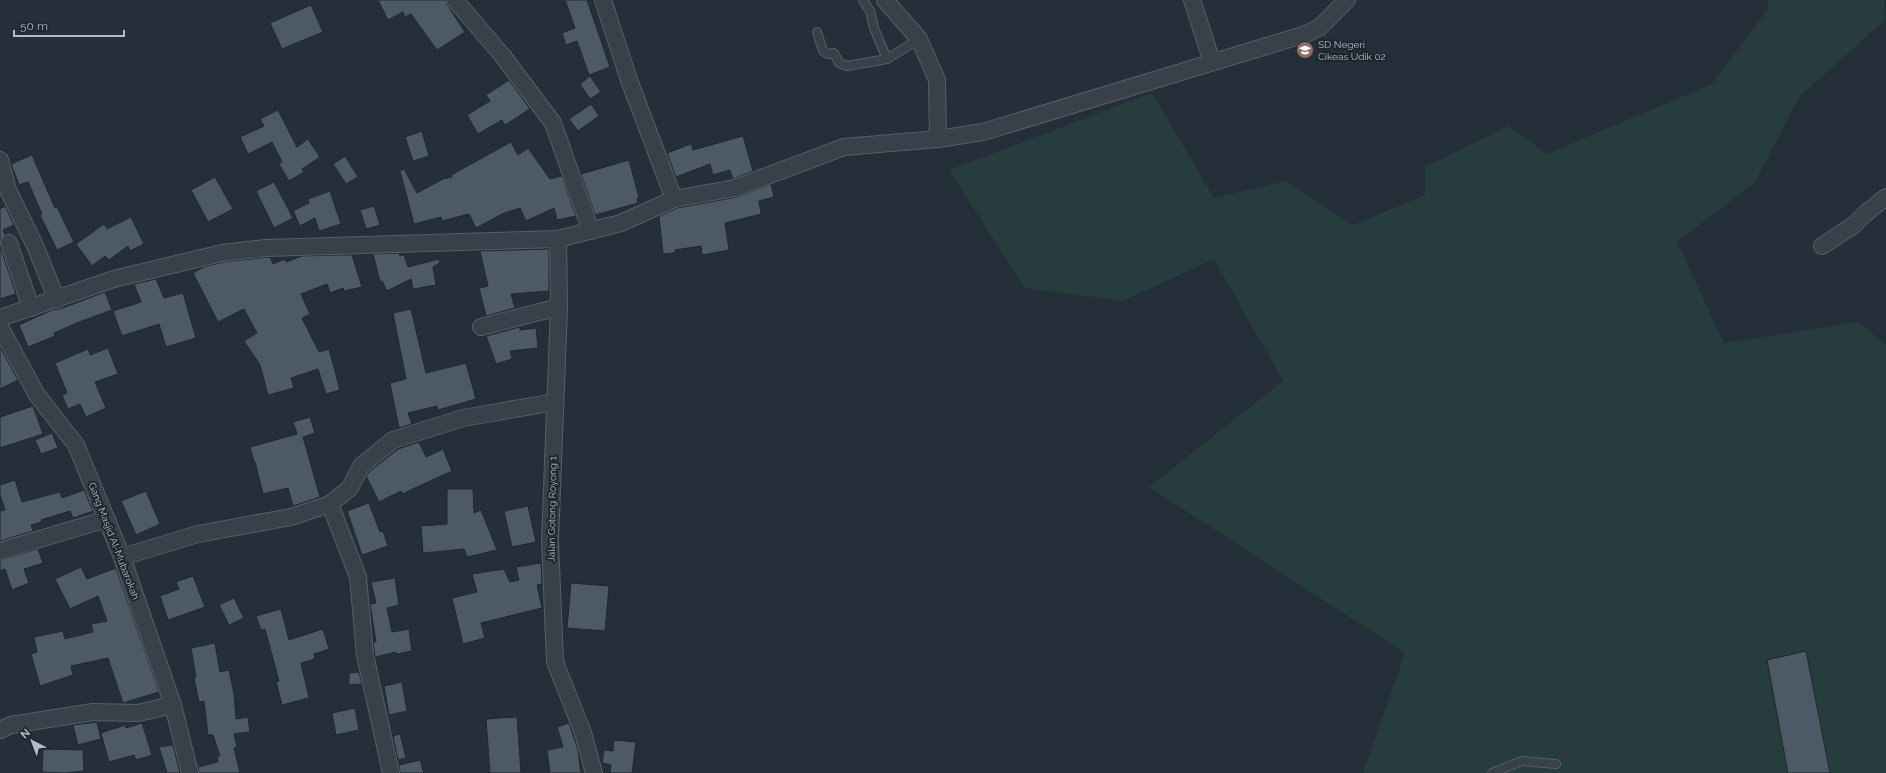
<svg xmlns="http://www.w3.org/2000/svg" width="1886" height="773" viewBox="0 0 1886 773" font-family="Raleway,sans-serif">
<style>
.green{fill:#273c3c}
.building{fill:#4d5a65;stroke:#1f2831}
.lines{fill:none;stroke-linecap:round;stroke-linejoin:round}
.service-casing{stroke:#565f68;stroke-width:10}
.minor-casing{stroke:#565f68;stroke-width:18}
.service{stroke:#38414a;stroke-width:8}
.minor{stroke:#38414a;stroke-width:16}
.labels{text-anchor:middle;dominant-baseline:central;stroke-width:4;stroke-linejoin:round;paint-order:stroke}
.poi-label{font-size:10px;fill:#b3bcc6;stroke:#1d262f;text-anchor:start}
.street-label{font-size:10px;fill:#b3bcc6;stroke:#1d262f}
</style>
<rect width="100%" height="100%" fill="#252f3a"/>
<path class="green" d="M1767,0H1884L1885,20L1799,97L1755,182L1677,242L1724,343L1858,322L1886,345V773H1363L1405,653L1149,487L1283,381L1214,259L1123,301L1025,288L949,170L1152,93L1214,198L1286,181L1353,225L1425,195V167L1509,126L1547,154L1712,84L1769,8Z"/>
<g class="building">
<path d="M378,0H446L448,6L465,32L437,50L411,14L405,17L403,12L388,20Z"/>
<path d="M565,0H587L610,67L589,75L577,41L566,45L562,33L575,28Z"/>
<path d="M311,5L323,32L282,49L270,23Z"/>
<path d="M590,76L601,92L590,99L580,84Z"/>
<path d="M509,80L530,109L505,125L502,120L478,134L467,115L490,101L486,95Z"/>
<path d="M591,104L599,116L578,131L569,119Z"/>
<path d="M278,110L297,147L308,139L320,157L302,169L304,172L289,181L279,164L282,162L272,142L248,154L240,137L264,126L260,119Z"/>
<path d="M422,131L429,156L413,161L405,137Z"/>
<path d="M743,136L753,171L733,179L730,170L713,175L710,164L676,177L667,153L691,144L693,150Z"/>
<path d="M511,142L518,155L528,148L550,179L562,176L576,216L557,220L554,208L526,221L520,208L502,214L476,228L469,214L442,221L441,217L414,224L400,171L404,169L417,193L443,179L452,177L451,175Z"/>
<path d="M32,155L55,208L57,207L74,242L57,250L40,215L42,214L28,182L19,185L11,164Z"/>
<path d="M345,156L358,177L346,184L333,164Z"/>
<path d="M629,160L639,198H637L638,203L595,215L581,174Z"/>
<path d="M215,177L233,209L208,222L191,190Z"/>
<path d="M274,182L293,218L274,228L256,191Z"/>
<path d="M771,184L774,197L759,201L761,214L725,223L729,250L702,255L701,246L675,250V253L663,254L659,216L677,208L737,197Z"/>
<path d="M330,191L341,224L319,231L315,218L300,226L293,211L309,203L308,199Z"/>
<path d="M5,206L14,225L3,230L5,235L0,240V209Z"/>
<path d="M374,206L380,225L366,229L360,210Z"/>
<path d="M131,217L144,244L130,251L128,246L109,260L105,256L92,266L76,244L104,224L107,229Z"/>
<path d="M0,246L16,294L0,299Z"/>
<path d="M549,249V291L511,294L515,308L486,316L479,288L488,286L480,251Z"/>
<path d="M399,253L400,256L404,255L408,267L439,259L440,263L433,267L436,285L413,289L411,279L387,291L382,281L380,282L373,254Z"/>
<path d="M337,255H352L362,287L344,291L343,288L330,293L327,284L301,294L310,314L302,318L319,352L329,349L340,390L326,394L318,369L291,378L294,388L268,395L260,365L244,341L257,333L244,309L218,322L193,273L204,267L224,262L270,257L273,264L285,259L286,262L302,256Z"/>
<path d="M156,279L164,298L183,293L196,338L166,347L159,324L122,336L113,311L141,302L134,284Z"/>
<path d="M105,292L112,310L79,322L54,333L55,336L28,347L19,325L52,310L60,309Z"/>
<path d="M411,309L426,373L466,363L476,399L438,410L437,406L408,413L412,424L399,428L390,383L406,379L393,313Z"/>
<path d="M520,327V330L536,328L538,348L510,351L512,359L496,364L486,336Z"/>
<path d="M0,347L18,380L0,389Z"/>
<path d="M108,348L118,374L95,382L106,408L86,417L80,404L68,409L62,395L67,393L55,363L88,349L90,355Z"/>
<path d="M33,406L43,434L0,448V417Z"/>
<path d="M310,417L315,433L303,437L320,497L293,506L288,488L263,494L255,462H254L250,447L297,434L293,422Z"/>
<path d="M52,433L58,448L41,454L35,440Z"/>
<path d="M419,442L426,457L443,449L452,471L402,494L401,491L379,502L366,476L369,472L398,449Z"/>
<path d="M15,480L22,502L60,492L62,498L84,490L93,511L73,518L70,511L41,520L42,522L31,525L33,531L0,541V511L5,510L0,495V485Z"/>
<path d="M447,489H473L474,513L481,510L497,550L467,557L464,549L423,553L421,526L447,524Z"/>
<path d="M146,491L160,524L136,535L121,501Z"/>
<path d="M369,503L380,532L383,531L388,546L362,555L347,511Z"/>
<path d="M528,506L536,542L512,547L504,511Z"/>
<path d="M38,549L43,563L24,569L29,583L12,590L5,569L0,571V560Z"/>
<path d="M541,563L542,584L537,585L542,608L481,623L485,638L463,644L452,598L477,592L472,574L504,569L510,582L519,580L516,567Z"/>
<path d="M81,567L87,579L116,568L159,692L123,703L108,658L71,666L73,675L40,686L31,654L37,652L34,637L63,631L65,639L93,632L91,624L107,621L98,596L70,609L55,579Z"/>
<path d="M193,576L205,607L168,620L160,596L179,589L176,582Z"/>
<path d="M395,578L399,605L387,608L392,632L409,629L412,651L396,654V652L375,657L373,642H376L370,604L376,603L371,582Z"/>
<path d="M571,583L609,586L605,631L567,628Z"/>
<path d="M234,598L244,618L229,625L219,605Z"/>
<path d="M281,609L289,640L323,629L329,649L314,654L315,659L301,663L309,698L282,705L276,681H279L265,629L261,630L256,616Z"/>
<path d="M215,643L220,672L229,670L234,694L236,719L248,717L250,732L234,734L237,747L234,748L240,773H199L198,767L218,762L217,756H220L213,735H208L204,701L199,702L194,678L196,677L191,648Z"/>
<path d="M1806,651L1830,773H1788L1767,660Z"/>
<path d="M359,672L362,684L349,685V673Z"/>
<path d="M402,682L407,711L389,715L384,686Z"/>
<path d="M355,708L359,730L336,735L332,713Z"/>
<path d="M517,717L521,773H490L486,719Z"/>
<path d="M97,722L101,739L78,745L73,725Z"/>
<path d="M142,723L152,755L136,760L134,755L109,762L101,733L125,725L126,728Z"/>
<path d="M569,723L578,750L581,773H550L547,750L563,747L557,727Z"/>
<path d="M400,734L406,758L398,760L393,736Z"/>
<path d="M614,740L636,742L632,773H610L611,765L602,763L604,750L613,751Z"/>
<path d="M173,745L180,773H167L159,747Z"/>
<path d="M43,749L83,750L84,771L65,773L42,772Z"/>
<path d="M420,760L424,773H400L399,765Z"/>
</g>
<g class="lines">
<g class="service-casing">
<g id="service">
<path d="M863,0L870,11L874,28L887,59"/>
<path d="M817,32L823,51L828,54L834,53L839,63L847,66L887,59L919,39"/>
<path d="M1492,773L1522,761L1556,764"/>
</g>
</g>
<g class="minor-casing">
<g id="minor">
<path d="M455,0L502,55L553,123L591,231"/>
<path d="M603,0L629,80L674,199"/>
<path d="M885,0L919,39L937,80L938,139"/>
<path d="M1192,0L1212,62"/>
<path d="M0,160L8,190L36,248L57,300"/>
<path d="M558,239L559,307L550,541L555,662L583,733L594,773"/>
<path d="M9,243L31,308"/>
<path d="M1822,246L1854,225L1866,213L1886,197"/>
<path d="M0,318L114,279L222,253L266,248L558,239L621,223L674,199L735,188L844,147L938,139L983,132L1306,34L1320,27L1347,0"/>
<path d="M0,327L37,395L76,445L122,557L173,705L190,773"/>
<path d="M481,327L559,307"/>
<path d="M330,504L358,577L365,655L391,773"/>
<path d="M0,551L107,519"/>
<path d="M122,557L198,534L291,517L330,504L350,488L361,466L393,440L463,418L555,402"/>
<path d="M0,730L11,725L93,712L138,713L173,705"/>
</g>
</g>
<use href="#service" class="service"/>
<use href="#minor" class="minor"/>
</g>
<defs>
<g id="school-disc" transform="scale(0.9)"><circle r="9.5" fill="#8d6e63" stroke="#1d262f"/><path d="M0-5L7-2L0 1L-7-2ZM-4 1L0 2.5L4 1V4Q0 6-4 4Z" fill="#fff"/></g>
</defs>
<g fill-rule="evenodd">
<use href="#school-disc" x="1305" y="50"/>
</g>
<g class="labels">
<g class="poi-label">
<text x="1318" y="44">SD Negeri<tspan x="1318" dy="12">Cikeas Udik 02</tspan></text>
</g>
<g class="street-label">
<text transform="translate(552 509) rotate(-89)">Jalan Gotong Royong 1</text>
<text transform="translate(114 541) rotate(69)">Gang Masjid Al-Mubarokah</text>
</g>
</g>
<g transform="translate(32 741) rotate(318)" stroke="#1d262f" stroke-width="3" paint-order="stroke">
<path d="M0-3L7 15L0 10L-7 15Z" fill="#b3bcc6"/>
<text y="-6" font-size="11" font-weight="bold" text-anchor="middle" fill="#b3bcc6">N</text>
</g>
<path d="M14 30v6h110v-6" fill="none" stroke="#b3bcc6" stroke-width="2"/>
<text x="20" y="30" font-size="12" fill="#b3bcc6" stroke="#1d262f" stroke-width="3" paint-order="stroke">50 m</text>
</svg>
